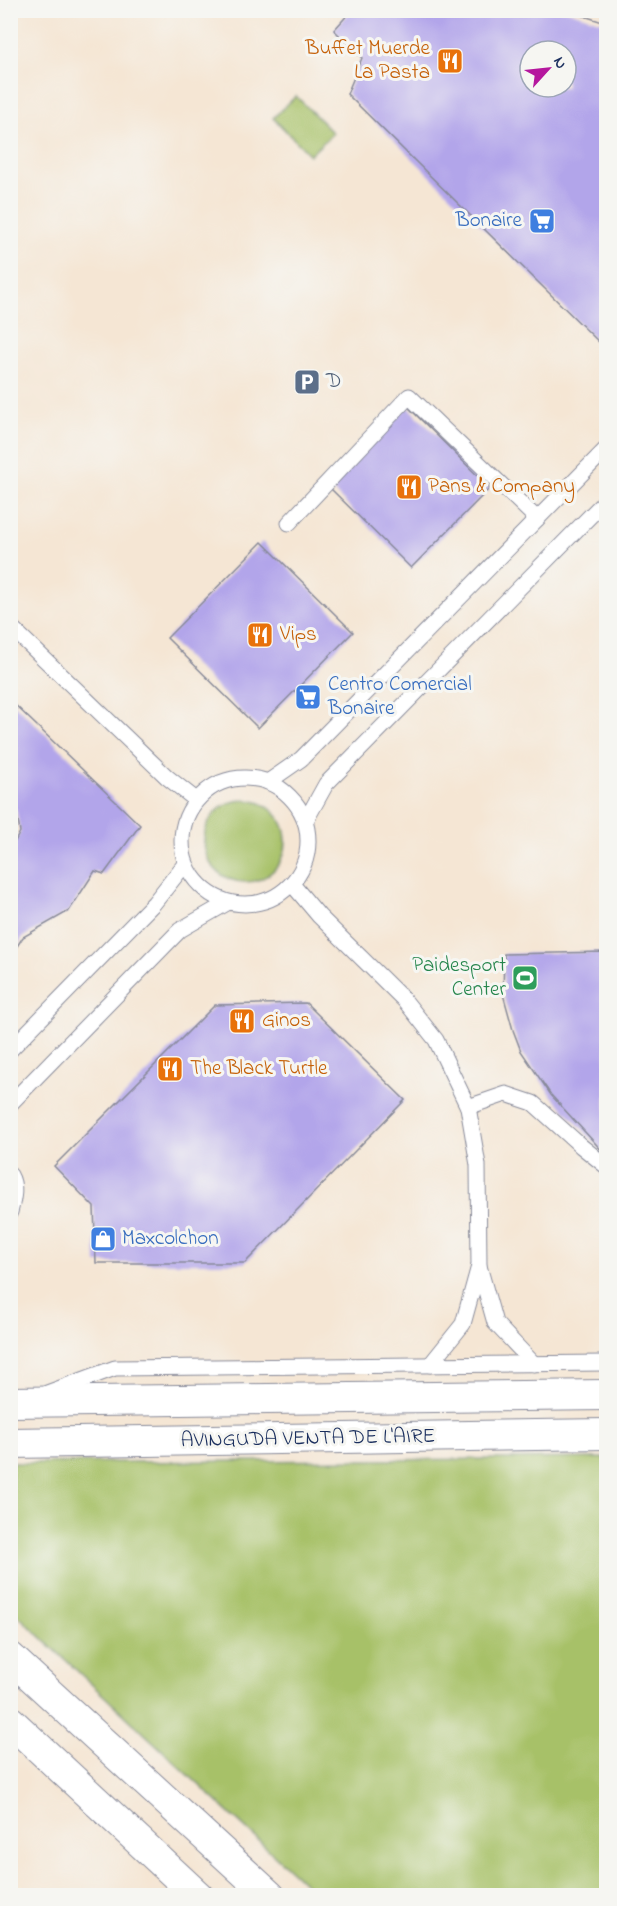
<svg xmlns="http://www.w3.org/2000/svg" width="617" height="1906" font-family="'Indie Flower',sans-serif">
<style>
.green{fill:#a7c167;stroke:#617862;stroke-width:1.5}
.building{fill:#b2a5ea;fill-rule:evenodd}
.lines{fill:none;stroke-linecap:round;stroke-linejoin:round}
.lane-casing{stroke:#888a99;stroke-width:17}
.street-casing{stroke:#888a99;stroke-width:32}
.lane{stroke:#fff;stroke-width:15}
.street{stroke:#fff;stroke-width:30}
.labels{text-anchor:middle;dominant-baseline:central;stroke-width:6;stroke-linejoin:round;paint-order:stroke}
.food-label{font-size:21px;fill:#c56008;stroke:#f6f6f2;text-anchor:start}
.shop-label{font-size:21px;fill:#366cbe;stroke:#f6f6f2;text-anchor:start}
.service-label{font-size:21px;fill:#4e5e75;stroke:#f6f6f2;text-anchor:start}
.leisure-label{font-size:21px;fill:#27864d;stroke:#f6f6f2;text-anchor:end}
.street-label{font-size:21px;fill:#1b2f5e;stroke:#f6f6f2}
</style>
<rect width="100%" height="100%" fill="#f6f6f2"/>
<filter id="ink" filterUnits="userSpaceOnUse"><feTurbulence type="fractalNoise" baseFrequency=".0167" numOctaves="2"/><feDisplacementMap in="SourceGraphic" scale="12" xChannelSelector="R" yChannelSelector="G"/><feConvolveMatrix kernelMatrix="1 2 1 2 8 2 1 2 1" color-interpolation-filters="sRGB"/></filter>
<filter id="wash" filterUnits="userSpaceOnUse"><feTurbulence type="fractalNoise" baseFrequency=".008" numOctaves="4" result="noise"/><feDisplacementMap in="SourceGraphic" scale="24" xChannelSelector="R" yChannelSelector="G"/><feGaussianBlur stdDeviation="1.35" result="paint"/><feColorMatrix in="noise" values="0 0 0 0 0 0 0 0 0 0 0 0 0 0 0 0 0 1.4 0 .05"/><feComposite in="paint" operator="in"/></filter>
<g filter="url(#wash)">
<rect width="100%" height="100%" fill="#f5e6d4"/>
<g class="green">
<path d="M296,96L333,133L310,155L273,118Z"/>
<circle cx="245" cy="841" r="41"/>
<path d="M606,1458V1895H317L11,1609V1463Z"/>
</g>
<g id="blocks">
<g class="building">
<path d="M352,10H565L606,23V349L347,94L362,58L334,30ZM530,51H566V87H530Z"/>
<path d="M407,406L490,488L411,568L328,486Z"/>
<path d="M262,542L353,632L258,728L167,638Z"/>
<path d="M10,700L140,825L104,874L95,871L69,911L23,937L10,957V851L20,832L16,809L10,803Z"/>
<path d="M606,952V1155L551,1095L521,1051L513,1030L503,994L504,954Z"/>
<path d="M306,1003L405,1100L245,1263H96L94,1207L54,1166L215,1005Z"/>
</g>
</g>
</g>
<g filter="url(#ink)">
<use href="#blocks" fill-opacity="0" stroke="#888a99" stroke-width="1.5"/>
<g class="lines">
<defs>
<g id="lane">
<path d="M289,523L409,396L537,519"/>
<path d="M10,626L167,777L196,800"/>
<circle cx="245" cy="841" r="63"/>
<path d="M268,782L301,759L606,449"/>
<path d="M305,822L326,784L606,500"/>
<path d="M292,884L319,916L405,1001L436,1040L468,1107L478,1165L479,1266L495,1323L534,1364"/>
<path d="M10,1050L154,903L185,864"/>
<path d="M10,1104L180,930L227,903"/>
<path d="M468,1107L506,1094L533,1103L581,1146L606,1166"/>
<path d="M10,1175C17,1187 13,1200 10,1212"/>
<path d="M430,1365L463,1324L479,1266"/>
<path d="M47,1393L115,1368L606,1363"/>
</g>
<g id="street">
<path d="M10,1402L606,1395"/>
<path d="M10,1443L606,1434"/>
<path d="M10,1657L270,1896"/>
<path d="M10,1721L198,1896"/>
</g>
</defs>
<use href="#lane" class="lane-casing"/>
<use href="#street" class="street-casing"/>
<use href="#lane" class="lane"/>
<use href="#street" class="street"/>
</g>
</g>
<defs>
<symbol id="restaurant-square" viewBox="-11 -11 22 22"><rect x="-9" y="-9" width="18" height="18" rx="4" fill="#e8710a" stroke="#f6f6f2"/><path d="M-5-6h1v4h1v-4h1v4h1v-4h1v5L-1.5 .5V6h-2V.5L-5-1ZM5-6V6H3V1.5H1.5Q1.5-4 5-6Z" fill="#fff"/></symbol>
<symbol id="supermarket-square" viewBox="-11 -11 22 22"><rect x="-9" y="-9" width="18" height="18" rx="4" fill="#3f7fe0" stroke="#f6f6f2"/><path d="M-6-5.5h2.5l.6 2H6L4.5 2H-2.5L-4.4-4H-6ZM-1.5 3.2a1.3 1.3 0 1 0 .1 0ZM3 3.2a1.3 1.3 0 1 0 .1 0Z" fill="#fff"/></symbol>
<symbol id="parking-square" viewBox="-11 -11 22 22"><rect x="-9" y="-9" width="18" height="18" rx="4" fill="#5c6f8a" stroke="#f6f6f2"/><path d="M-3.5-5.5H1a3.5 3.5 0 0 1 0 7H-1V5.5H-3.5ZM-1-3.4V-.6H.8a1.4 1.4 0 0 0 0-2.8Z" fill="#fff"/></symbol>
<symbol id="stadium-square" viewBox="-11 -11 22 22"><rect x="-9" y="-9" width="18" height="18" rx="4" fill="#2e9e5b" stroke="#f6f6f2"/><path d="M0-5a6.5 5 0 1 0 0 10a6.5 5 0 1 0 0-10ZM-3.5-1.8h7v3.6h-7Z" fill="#fff"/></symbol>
<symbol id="shop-square" viewBox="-11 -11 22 22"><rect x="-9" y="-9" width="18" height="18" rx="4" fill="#3f7fe0" stroke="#f6f6f2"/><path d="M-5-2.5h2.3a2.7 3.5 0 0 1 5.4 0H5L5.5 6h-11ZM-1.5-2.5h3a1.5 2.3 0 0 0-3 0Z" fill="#fff"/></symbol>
</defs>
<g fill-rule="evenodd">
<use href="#restaurant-square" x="435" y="46" width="30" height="30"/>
<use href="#supermarket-square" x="527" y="206" width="30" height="30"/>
<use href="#parking-square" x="292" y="367" width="30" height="30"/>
<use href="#restaurant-square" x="394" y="472" width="30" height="30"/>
<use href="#restaurant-square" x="245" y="620" width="30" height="30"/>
<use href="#supermarket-square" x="293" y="682" width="30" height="30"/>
<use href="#stadium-square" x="510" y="963" width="30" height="30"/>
<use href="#restaurant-square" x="227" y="1006" width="30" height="30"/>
<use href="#restaurant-square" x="155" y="1054" width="30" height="30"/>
<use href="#shop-square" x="88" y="1224" width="30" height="30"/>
</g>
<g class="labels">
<g class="food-label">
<text x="430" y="49" text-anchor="end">Buffet Muerde<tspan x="430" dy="24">La Pasta</tspan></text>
<text x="428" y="487">Pans &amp; Company</text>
<text x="280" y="635">Vips</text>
<text x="262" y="1021">Ginos</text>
<text x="190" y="1069">The Black Turtle</text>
</g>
<g class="shop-label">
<text x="522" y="221" text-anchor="end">Bonaire</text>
<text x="328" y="685">Centro Comercial<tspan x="328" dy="24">Bonaire</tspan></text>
<text x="122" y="1239">Maxcolchon</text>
</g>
<g class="service-label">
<text x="326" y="382">D</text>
</g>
<g class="leisure-label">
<text x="506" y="966">Paidesport<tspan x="506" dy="24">Center</tspan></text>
</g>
<g class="street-label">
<text transform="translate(308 1439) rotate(-1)">AVINGUDA VENTA DE L'AIRE</text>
</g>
</g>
<rect width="617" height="1906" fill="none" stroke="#f6f6f2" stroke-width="36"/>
<g transform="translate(548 69) rotate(63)"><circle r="28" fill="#f6f6f2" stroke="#9ea6b7" stroke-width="1.5"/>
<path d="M0-4.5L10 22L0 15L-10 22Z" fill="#b5179e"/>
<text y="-9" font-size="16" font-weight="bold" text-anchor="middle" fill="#1b2f5e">N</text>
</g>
</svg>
